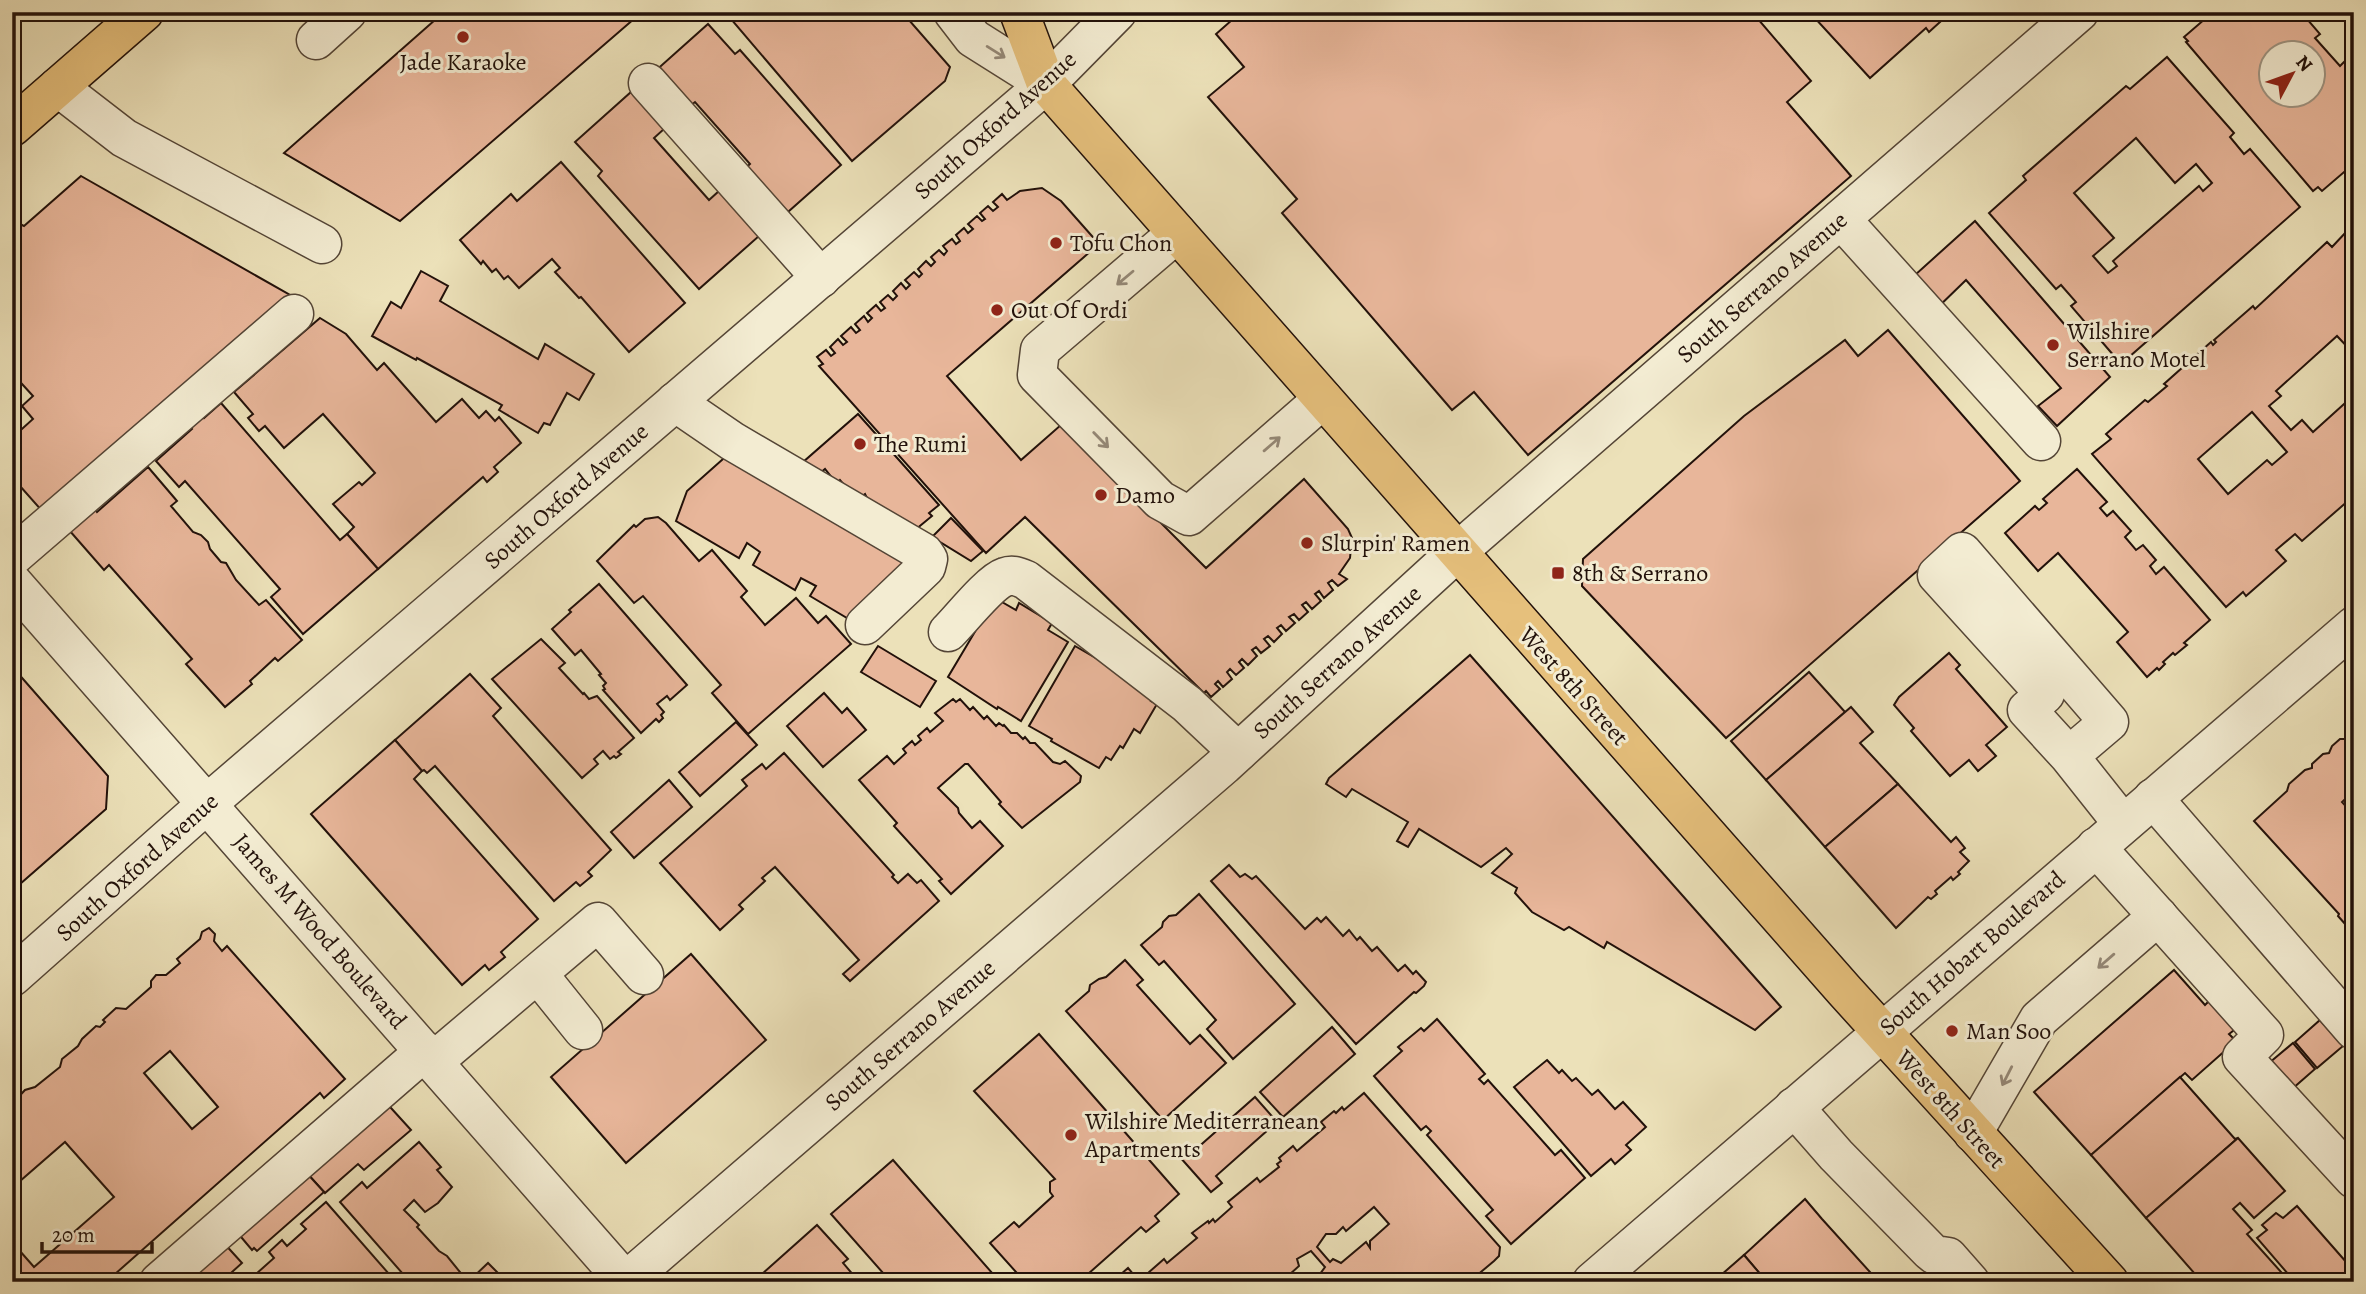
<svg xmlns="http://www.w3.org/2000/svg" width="2366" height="1294" font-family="Alegreya,serif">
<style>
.building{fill:#e8b69a;stroke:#22110a;stroke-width:2;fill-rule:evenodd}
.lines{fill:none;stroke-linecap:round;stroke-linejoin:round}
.minor-casing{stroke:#544536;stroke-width:41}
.major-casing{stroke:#22110a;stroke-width:41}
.minor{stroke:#f3ecd2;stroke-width:38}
.major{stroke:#e6c07c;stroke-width:38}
.oneway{stroke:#958978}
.poi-dot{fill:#8f2418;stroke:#f3ecd2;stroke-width:2.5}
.labels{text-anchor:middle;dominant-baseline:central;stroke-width:6;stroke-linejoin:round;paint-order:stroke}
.poi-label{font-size:24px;fill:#22110a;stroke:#f3ecd2;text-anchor:start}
.street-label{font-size:24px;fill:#22110a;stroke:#f3ecd2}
</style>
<rect width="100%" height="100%" fill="#ece1b9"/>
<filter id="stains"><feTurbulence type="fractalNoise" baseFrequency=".00286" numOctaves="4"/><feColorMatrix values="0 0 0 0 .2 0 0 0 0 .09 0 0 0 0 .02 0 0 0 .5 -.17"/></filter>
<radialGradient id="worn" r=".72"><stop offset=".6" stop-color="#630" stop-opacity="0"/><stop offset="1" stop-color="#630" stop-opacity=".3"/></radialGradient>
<g class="building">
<path d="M444,12H642L400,221L284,153Z"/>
<path d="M725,12H902L950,67L945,81L852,161Z"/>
<path d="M1241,12H1752L1811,81L1787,102L1851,176L1528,455L1474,392L1452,410L1282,213L1297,199L1208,97L1244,67L1216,34Z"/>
<path d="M1817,12H1951L1929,32L1926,28L1870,78L1813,16Z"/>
<path d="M2213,12H2301L2320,34L2315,38L2340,66L2345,61L2354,72V160L2348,165L2350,167L2322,191L2318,187L2313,191L2186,42L2188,41L2184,37ZM2272,52H2314V94H2272Z"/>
<path d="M708,24L735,54L740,50L841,165L780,219L740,173L750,164L695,102L685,110L653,73Z"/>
<path d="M2167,57L2234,133L2230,137L2244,154L2250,149L2300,207L2121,364L2071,306L2076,302L2061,285L2056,289L1989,213L2026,180L2023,176L2126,86L2130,89ZM2136,138L2175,183L2196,164L2212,183L2203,191L2199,186L2113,261L2117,266L2108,273L2093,256L2114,238L2074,193Z"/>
<path d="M631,92L664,129L654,138L709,200L719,191L759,236L699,289L598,176L602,171L575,142Z"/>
<path d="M561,162L685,303L629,352L581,297L579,298L555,272L560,268L552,259L519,288L508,276L504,279L496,269L492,272L483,261L481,264L460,240L511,194L517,201Z"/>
<path d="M81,176L290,295L43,512L12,477V438L33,419L22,406L33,396L12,373V235L17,232L15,226L18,223L24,226Z"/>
<path d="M1042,188L1061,201L1099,244L947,376L1021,460L1062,424L1206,568L1304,479L1348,529L1352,538L1350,558L1339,574L1347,579L1338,586L1332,580L1328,583L1333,590L1324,598L1319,591L1315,594L1321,601L1312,609L1306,602L1302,605L1308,612L1299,620L1294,614L1289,617L1295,623L1286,631L1281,625L1277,628L1282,634L1274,642L1268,636L1264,639L1270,646L1261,653L1256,647L1252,650L1257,656L1248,665L1242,659L1239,662L1244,668L1236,675L1230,669L1227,672L1232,679L1223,687L1218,681L1215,684L1220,689L1211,697L1206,691L1204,693L1025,517L986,553L819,366L823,364L817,357L826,350L831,356L835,353L830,347L838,339L843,345L847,342L841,336L851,327L856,333L860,330L855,324L864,316L868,322L872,318L867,313L876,305L881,311L885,308L880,302L888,295L893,300L897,296L893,291L901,283L906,289L910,285L905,280L914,272L919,277L922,274L918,269L926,261L931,266L935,262L931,257L939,250L944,255L947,251L943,246L952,239L956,244L960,241L956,235L964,228L968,233L973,229L968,224L977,216L982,221L985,219L980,213L988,206L993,211L998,207L993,202L1002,194L1007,200L1020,191Z"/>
<path d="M1975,221L2110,377L2057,426L2038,406L2061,388L1966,280L1931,314L1905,284Z"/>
<path d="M2347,231L2354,238V354L2337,336L2276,391L2281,396L2269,406L2291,430L2302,420L2313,432L2354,395V501L2351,503L2349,500L2302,541L2295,534L2276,550L2286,561L2246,596L2243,592L2226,607L2092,454L2111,439L2106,434L2145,400L2148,402L2167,386L2164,384L2211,342L2213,345L2216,342L2214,340L2253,306L2255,309L2327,242L2332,247ZM2252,412L2287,452L2272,465L2267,460L2228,494L2198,459Z"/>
<path d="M421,271L448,286L440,301L538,359L545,344L594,374L579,400L567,393L550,425L544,423L538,433L499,410L502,405L417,358L416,360L372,336L391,302L401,308Z"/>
<path d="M320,318L346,334L377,370L384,363L436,422L462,399L479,418L486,411L495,421L499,417L521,443L494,467L498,472L487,482L483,477L378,569L347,534L354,527L333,504L359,482L362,485L375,473L323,414L284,448L265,426L259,431L248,418L253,414L234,392Z"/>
<path d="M1888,330L2020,481L1726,738L1582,586L1583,559L1744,416L1845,340L1858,356Z"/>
<path d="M221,403L340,540L347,534L378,569L303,634L271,597L280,589L185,481L179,487L156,461L192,429L187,423L199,412L204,418Z"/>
<path d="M858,414L939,505L929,513L932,516L915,530L867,498L865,494L860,498L851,493L840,480L837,484L825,469L819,474L802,463Z"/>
<path d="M732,451L912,557L852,621L810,596L816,586L801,578L795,590L753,565L760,552L747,543L739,558L676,521L687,491Z"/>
<path d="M148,467L177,501L171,506L193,532L201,535L208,542L210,549L221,562L226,563L236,580L259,605L266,600L302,640L278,661L275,658L250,681L252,684L225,707L186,664L192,659L109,565L104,570L69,530L94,508L97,512Z"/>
<path d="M2077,469L2107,502L2100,508L2107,516L2113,511L2131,531L2125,537L2136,550L2143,545L2156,560L2150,566L2156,574L2164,567L2210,620L2184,643L2187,645L2175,655L2173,653L2163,662L2165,664L2159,670L2157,668L2147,677L2117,642L2128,632L2058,553L2038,571L2005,533L2035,506L2039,510L2047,503L2043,499Z"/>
<path d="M658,517L666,523L699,561L712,550L747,591L741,597L765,625L796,598L818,623L826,616L851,644L748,734L712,693L721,685L643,596L634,603L597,561L634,525L636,527L645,519Z"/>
<path d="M951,518L983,551L971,561L932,537Z"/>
<path d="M599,584L687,685L670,700L667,696L657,704L664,712L661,715L663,718L659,722L656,719L641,733L603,690L605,689L603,686L606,683L599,675L601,674L581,650L575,655L552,629L571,612L569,610Z"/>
<path d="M995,598L1016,610L1019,603L1052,623L1048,630L1068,642L1021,721L998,707L997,709L948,677Z"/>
<path d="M541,639L565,663L559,668L583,694L584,693L589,699L597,696L634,738L618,752L621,754L616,758L614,756L610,759L603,751L594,759L598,764L582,778L492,679Z"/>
<path d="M878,646L936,681L920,707L861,672Z"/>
<path d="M1075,646L1156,693L1151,701L1157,704L1140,733L1134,729L1123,748L1120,746L1111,760L1106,757L1099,768L1051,741L1052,739L1029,726Z"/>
<path d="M1949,653L1960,665L1956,669L2007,727L1986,745L1996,756L1978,771L1969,760L1950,776L1911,731L1914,728L1894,705L1899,697Z"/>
<path d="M1470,655L1781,1007L1755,1030L1607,942L1604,948L1569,927L1564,930L1532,912L1515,893L1517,888L1492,873L1512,854L1506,848L1481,867L1419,829L1408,847L1397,841L1408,822L1352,789L1346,797L1326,784L1329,778Z"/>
<path d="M16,671L108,776L106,809L12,891V675Z"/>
<path d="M1809,672L1845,712L1766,780L1731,741Z"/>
<path d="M470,674L501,708L493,716L611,850L588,872L592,876L580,886L576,882L554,901L435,766L427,773L424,770L422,771L395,740Z"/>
<path d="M824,693L842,713L847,708L866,730L823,767L787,726Z"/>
<path d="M953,699L956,702L960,699L970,710L973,707L984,719L987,716L996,726L999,723L1003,726L1004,725L1011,733H1017L1023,739L1025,737L1030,743H1035L1053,762L1060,764L1065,761L1081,776L1080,782L1022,828L999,804L1001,802L968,764H965L938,788L958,808L959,813L972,828L980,821L1003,846L951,894L939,881L942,879L894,826L897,823L859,780L887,756L894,764L906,753L903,749L912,741L915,745L921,740L918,736L927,728L930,732L943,721L935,713Z"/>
<path d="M1851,707L1873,732L1860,743L1898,784L1825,847L1766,780Z"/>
<path d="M736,722L757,745L700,796L679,772Z"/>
<path d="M2354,727V791L2342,802L2351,812L2354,810V934L2338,916L2339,914L2254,821L2287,791L2289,784L2305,770L2312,768V764L2323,754L2329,753L2332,746L2340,739H2345Z"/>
<path d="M395,740L422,771L414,779L538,919L501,952L505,957L489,970L485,965L462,985L311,814Z"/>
<path d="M784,753L894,875L892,877L898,883L908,874L917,883L921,880L939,901L850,981L843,974L859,960L775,867L762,878L765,881L739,905L743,909L720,930L660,863L747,786L742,780L762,764L766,769Z"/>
<path d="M669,780L692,807L634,858L611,832Z"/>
<path d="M1898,784L1951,842L1956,837L1965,848L1960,852L1969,861L1958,872L1960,874L1953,880L1951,877L1935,891L1937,894L1931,899L1928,897L1896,928L1825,847Z"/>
<path d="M1229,865L1240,877L1245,874L1252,879L1256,876L1305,929L1317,918L1321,922L1326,917L1343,936L1349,930L1357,940L1360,937L1372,951L1377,947L1398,971L1405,965L1413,974L1416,971L1426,982L1424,986L1416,993L1414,992L1356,1044L1211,881Z"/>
<path d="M1199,894L1295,1004L1233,1059L1207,1029L1216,1020L1164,961L1159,965L1141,945L1162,927L1163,922L1169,916L1176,915Z"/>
<path d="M209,928L215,934L214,941L222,951L227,946L345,1079L324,1098L320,1093L106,1282H12V1242L34,1267L114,1197L65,1142L12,1188V1104L25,1090L35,1087L60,1067L62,1059L78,1046L82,1039L96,1026L100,1027L105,1022L103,1020L116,1008L126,1009L151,987V981L156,975H166L180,963L177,959L200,939L202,932ZM170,1051L218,1107L192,1129L144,1073Z"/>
<path d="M691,954L766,1040L626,1163L551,1077Z"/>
<path d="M1125,960L1143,980L1137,985L1190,1044L1200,1035L1226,1063L1163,1120L1066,1011L1089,991L1090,985L1099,979L1106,977Z"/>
<path d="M2174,970L2205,1005L2212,998L2238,1027L2229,1034L2236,1041L2192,1080L2185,1073L2091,1155L2034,1092Z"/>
<path d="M1437,1019L1485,1074L1479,1079L1484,1084L1488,1080L1555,1155L1561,1150L1585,1178L1511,1244L1486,1216L1493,1210L1427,1135L1431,1131L1426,1126L1421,1130L1374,1076L1402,1051L1398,1047L1421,1028L1424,1031Z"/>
<path d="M2320,1020L2343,1046L2317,1068L2295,1042Z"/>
<path d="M1332,1027L1355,1054L1283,1117L1260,1092Z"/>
<path d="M1039,1034L1179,1194L1155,1216L1159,1221L1146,1232L1141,1227L1079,1282H1015L1010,1277L1016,1272L990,1243L1014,1222L1019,1227L1053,1196L1050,1192V1182L1055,1179L974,1091Z"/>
<path d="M2293,1043L2315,1069L2292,1089L2269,1063Z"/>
<path d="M1547,1060L1559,1073L1562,1070L1572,1081L1576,1078L1592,1095L1598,1090L1615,1109L1623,1102L1646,1127L1626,1145L1631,1150L1615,1164L1611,1159L1591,1176L1514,1087Z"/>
<path d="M2180,1077L2235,1139L2238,1138L2146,1218L2091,1155Z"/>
<path d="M1364,1093L1500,1247L1499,1256L1494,1261L1469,1282H1320L1324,1278L1320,1274L1325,1267L1311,1251L1297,1259L1299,1266L1289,1275L1292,1279L1289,1282H1156L1148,1273L1164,1259L1167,1263L1197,1238L1192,1233L1208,1221L1209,1223L1213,1219L1215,1222L1232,1207L1228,1202L1257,1178L1260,1182L1279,1167L1277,1164L1281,1161L1279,1158L1293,1146L1297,1151L1325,1127L1321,1122L1334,1111L1336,1113L1342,1107L1344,1110ZM1374,1207L1389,1224L1370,1241V1248L1366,1242L1341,1263L1333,1259L1330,1262L1317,1247L1326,1234H1336L1343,1227L1346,1231Z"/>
<path d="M381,1097L411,1130L364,1170L358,1164L325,1193L304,1170Z"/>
<path d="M1255,1097L1277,1122L1216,1176L1222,1183L1211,1192L1179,1156L1191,1145L1195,1150Z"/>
<path d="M2238,1138L2285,1191L2254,1218L2240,1203L2233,1209L2252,1230L2247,1234L2290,1282H2202L2146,1218Z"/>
<path d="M419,1142L441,1167L437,1170L452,1187L438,1203L425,1212L414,1200L404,1210L419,1225L417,1227L439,1251L447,1256L468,1282L488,1263L501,1276L504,1282H410L340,1202L362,1182L367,1188Z"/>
<path d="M893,1160L1000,1282H891L831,1214Z"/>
<path d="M304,1170L324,1192L257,1251L254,1248L252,1250L236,1231Z"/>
<path d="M1805,1199L1822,1219L1879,1282H1767L1744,1255Z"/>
<path d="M326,1202L396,1282H247L274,1258L269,1252L282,1240L287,1246L306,1229L301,1224Z"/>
<path d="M2297,1206L2354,1271V1282H2295L2257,1238L2267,1230L2262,1225L2276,1213L2283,1218Z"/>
<path d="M817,1225L848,1259L843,1263L855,1277L863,1282H753Z"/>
<path d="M222,1241L242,1263L221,1282H175Z"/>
<path d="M1744,1255L1767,1282H1713Z"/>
<path d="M1128,1268L1140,1282H1112Z"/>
<path d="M1921,1275L1927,1282H1913Z"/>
</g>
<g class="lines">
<defs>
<g id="minor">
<path d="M953,12L973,38L1046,84"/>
<path d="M316,40L347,12"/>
<path d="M648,83L821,278"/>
<path d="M58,87L124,138L322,244"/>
<path d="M1841,219L2041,441"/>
<path d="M1177,233L1040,350L1037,375L1160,500L1189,516L1323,399"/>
<path d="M675,402L732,441L924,553L928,559L926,567L865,625"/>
<path d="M12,557L294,314"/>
<path d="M12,582L626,1282"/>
<path d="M948,632C961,619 990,582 1005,577C1013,574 1019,577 1026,580L1187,704L1238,752"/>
<path d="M2069,756L2027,710L2045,694L1937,575L1962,552L2109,722L2069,756L2123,824"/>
<path d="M2153,798L2354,1030"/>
<path d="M2096,847L2264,1035L2242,1057L2354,1179"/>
<path d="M538,974L583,1030"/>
<path d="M12,977L208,803L1046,84L1117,12"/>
<path d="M434,1061L598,922L644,975"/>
<path d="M1794,1107L1836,1155L1930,1251L1935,1255L1948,1257L1970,1282"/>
<path d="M1973,1133L2039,1019L2158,916"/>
<path d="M159,1282L425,1051"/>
<path d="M625,1282L1224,765L1457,552L2079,12"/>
<path d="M1592,1282L2354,626"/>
</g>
<g id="major">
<path d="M1019,12L1046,84L1844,990L2109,1282"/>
<path d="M12,127L144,12"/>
</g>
</defs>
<use href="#minor" class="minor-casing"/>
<use href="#major" class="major-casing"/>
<use href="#minor" class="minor"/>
<use href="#major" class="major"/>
</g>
<defs><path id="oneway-shaft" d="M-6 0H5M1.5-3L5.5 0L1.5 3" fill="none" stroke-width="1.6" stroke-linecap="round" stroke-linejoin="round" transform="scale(1.75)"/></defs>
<g class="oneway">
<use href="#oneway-shaft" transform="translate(996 52) rotate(32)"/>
<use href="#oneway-shaft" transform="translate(1125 278) rotate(140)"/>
<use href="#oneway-shaft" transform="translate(1101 440) rotate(46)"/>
<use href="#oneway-shaft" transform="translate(1272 444) rotate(-41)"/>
<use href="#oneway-shaft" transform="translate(2106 961) rotate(139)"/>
<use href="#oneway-shaft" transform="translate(2007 1076) rotate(117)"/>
</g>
<g class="poi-dot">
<circle cx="463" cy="37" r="7"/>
<circle cx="1056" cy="243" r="7"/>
<circle cx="997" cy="310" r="7"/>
<circle cx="2053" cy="345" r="7"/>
<circle cx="860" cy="444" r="7"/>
<circle cx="1101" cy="495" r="7"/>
<circle cx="1307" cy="543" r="7"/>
<rect x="1551" y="566" width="14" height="14" rx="3.5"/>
<circle cx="1952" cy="1031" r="7"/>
<circle cx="1071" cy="1135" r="7"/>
</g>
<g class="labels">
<g class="poi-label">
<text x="463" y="62" text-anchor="middle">Jade Karaoke</text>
<text x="1070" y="243">Tofu Chon</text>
<text x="1011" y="310">Out Of Ordi</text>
<text x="2067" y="331">Wilshire<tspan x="2067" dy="28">Serrano Motel</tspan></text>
<text x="874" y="444">The Rumi</text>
<text x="1115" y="495">Damo</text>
<text x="1321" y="543">Slurpin' Ramen</text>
<text x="1572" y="573">8th &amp; Serrano</text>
<text x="1966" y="1031">Man Soo</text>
<text x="1085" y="1121">Wilshire Mediterranean<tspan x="1085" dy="28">Apartments</tspan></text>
</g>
<g class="street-label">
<text transform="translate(995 125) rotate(-42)">South Oxford Avenue</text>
<text transform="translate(1762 287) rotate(-41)">South Serrano Avenue</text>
<text transform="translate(566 496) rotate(-41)">South Oxford Avenue</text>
<text transform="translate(1337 662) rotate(-42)">South Serrano Avenue</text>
<text transform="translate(1574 686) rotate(48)">West 8th Street</text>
<text transform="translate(137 867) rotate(-42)">South Oxford Avenue</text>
<text transform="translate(320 931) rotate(49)">James M Wood Boulevard</text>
<text transform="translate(1972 953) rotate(-41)">South Hobart Boulevard</text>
<text transform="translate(910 1035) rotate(-41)">South Serrano Avenue</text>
<text transform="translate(1951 1109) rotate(48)">West 8th Street</text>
</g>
</g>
<rect width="2366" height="1294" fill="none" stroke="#ece1b9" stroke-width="42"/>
<rect x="14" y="14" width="2338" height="1266" fill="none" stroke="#22110a" stroke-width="3.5"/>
<rect x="21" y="21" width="2324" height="1252" fill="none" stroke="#22110a" stroke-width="2"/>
<g transform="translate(2292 74) rotate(49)"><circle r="33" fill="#f3ecd2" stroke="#9f9482" stroke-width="2"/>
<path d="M0-5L12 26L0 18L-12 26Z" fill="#8f2418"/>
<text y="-10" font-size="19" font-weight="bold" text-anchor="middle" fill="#22110a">N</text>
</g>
<path d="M42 1242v10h110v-10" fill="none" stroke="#22110a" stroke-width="3.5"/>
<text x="52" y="1242" font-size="21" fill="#22110a" stroke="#f3ecd2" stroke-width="5" paint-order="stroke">20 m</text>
<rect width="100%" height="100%" filter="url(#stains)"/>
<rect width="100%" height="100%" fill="url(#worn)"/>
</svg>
